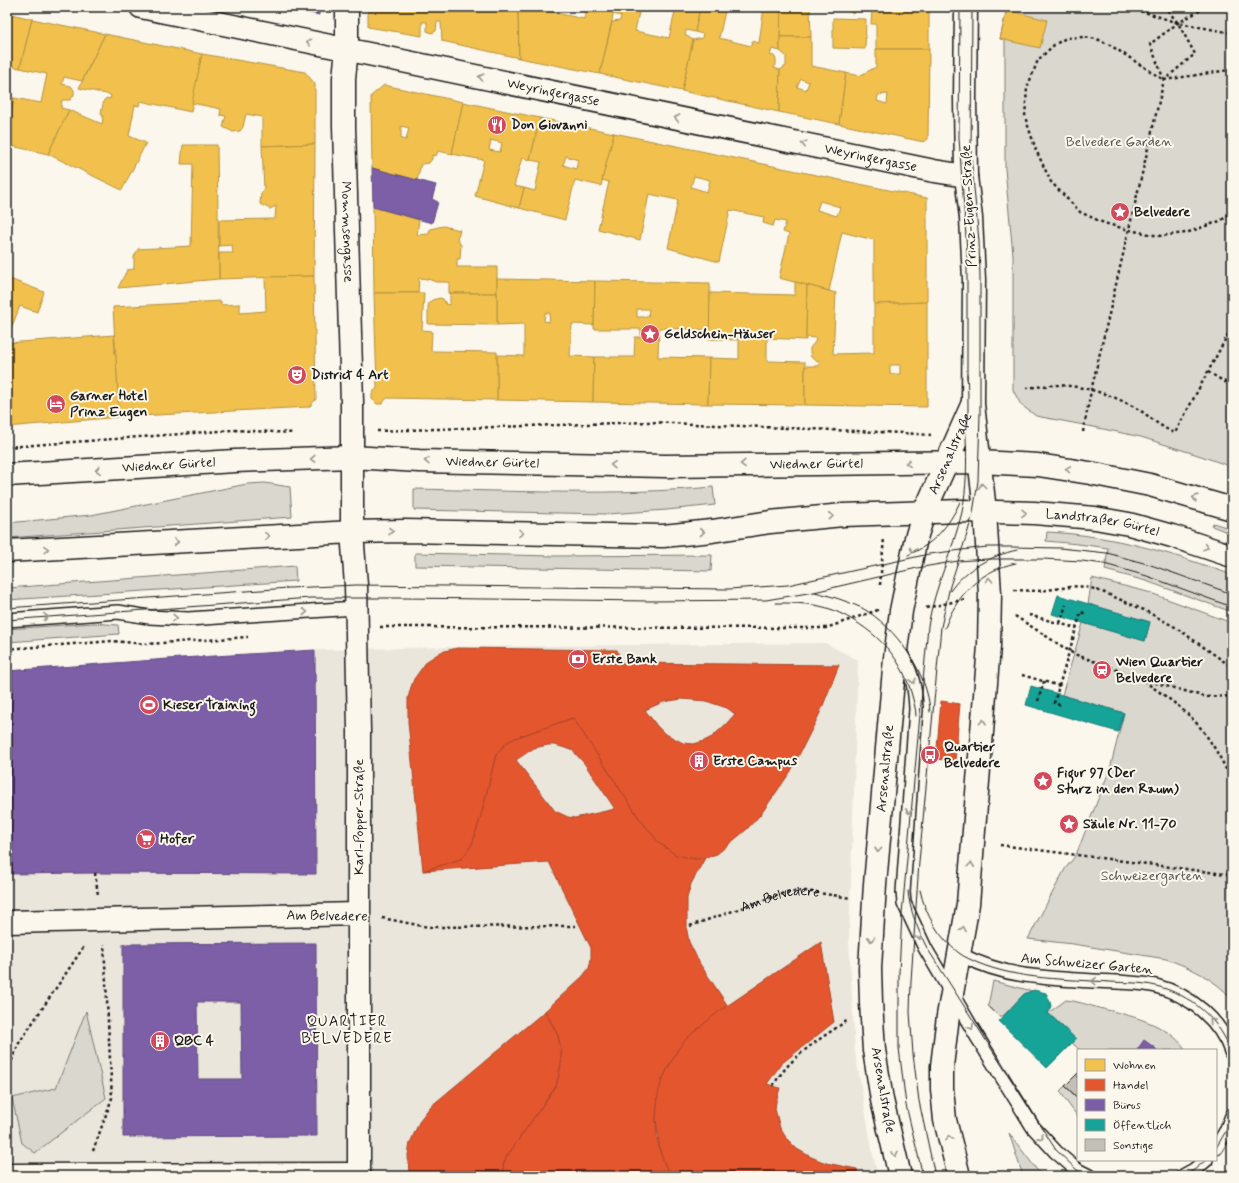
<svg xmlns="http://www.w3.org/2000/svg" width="1239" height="1183" font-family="Mynerve,sans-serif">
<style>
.built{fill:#eae6dc}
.green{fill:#dad7ce;stroke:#7b7a75}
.homes{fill:#f2c14e;stroke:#b2903f;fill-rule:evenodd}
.shops{fill:#e4572e;stroke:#a84529;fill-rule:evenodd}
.offices{fill:#7b5ea7;stroke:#5e4a7d;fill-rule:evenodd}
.public{fill:#17a398;stroke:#187a73}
.building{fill:#c3c0b8;stroke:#1c1c1c}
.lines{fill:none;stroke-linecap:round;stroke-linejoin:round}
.lane-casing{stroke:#1c1c1c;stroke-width:16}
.street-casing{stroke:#1c1c1c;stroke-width:25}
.secondary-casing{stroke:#1c1c1c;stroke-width:25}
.primary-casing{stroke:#1c1c1c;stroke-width:25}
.path{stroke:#1c1c1c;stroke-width:2.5;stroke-dasharray:3 3;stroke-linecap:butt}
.lane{stroke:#fbf7ec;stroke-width:13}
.street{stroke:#fbf7ec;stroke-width:22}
.secondary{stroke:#fbf7ec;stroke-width:22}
.primary{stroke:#fbf7ec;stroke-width:22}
.tram{stroke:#1c1c1c;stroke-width:1}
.oneway{stroke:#97948e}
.labels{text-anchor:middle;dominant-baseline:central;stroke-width:4;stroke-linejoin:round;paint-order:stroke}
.street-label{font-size:14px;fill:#1c1c1c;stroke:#fbf7ec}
.poi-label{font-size:14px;font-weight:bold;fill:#1c1c1c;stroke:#fbf7ec;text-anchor:start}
.park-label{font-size:14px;fill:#555451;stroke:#fbf7ec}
.neighbourhood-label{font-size:15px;letter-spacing:1px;fill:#1c1c1c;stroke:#fbf7ec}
</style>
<rect width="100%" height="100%" fill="#fbf7ec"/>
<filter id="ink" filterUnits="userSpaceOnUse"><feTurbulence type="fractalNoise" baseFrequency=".025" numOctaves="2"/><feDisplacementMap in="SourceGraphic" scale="8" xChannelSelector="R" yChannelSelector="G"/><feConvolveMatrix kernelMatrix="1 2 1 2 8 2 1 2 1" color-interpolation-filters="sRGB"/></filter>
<g filter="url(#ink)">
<path class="built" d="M825,643L858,660L849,940L855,1052L873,1155L878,1176H7V671L181,658L315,650L451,647Z"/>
<g class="green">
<path d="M1007,7H1232V467L1201,456L1141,437L1084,425L1036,416L1021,405L1013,390V255L1005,169V40L1000,39Z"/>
<path d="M265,483L290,487L292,517L7,538V523L91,515L111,511L247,484Z"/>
<path d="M713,487L715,505L667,510L607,514L414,510V489C514,491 614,496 713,487Z"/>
<path d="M1213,523L1232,529V534L1212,526Z"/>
<path d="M1047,532C1112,535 1172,553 1232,575V612L1146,581L1105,570L1108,548L1078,544L1046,541Z"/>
<path d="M415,553L554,556L712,555L711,571L415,566Z"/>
<path d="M295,566L296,581L7,600V588Z"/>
<path d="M1092,578L1148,592L1232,623V999C1215,979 1190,967 1166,959L1073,944L1028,939L1065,869L1076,855L1110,769L1124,713L1062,695L1083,623L1145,641L1150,622L1088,604Z"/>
<path d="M94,623L118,625L119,634L7,642V629Z"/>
<path d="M993,981L1032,991L1024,994L1003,1016H998L988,1006Z"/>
<path d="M1066,1000C1077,1001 1088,1005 1099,1008C1128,1015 1168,1023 1186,1050H1157L1144,1041L1137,1050H1080L1072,1043L1075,1039L1048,1013Z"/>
<path d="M86,1011L106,1098L35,1153L22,1143L12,1098L56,1088Z"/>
<path d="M1065,1086L1076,1097L1078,1096V1117L1069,1105L1060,1091Z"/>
<path d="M1009,1133L1037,1170L1043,1176H1023Z"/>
</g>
<g class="homes">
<path d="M368,7H506L518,10L519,58L442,41L441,22H437L436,31L432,33L427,31V22H422V36L368,27Z"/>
<path d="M518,7H543V10L584,19L586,7H615L600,74L519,58Z"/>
<path d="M615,7H640L635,31L669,38L676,7H700L695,32L686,30L685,35L693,40L682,91L600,74L612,22L620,21L621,16L613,14Z"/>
<path d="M700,7H726L719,38L751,46L752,41L759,43L764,7H781L780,51L772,49L770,55L774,56L776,59V65L774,68L780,70L779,112L682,91L693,40L702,38L703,34L695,32Z"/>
<path d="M781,7H810L811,37H780Z"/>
<path d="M848,7H929V49H876V24H871L872,10H856L853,14L846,9Z"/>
<path d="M1007,10L1047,20L1040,48L1000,39Z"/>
<path d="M7,13L32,19L20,68L7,66Z"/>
<path d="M833,18L866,19L865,49L833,48Z"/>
<path d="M32,19L105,34L82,81L64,77L62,84L71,86L74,90V95L70,100H62L61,108L69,110L48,154L7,145V134L14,98L41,103L47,74L20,68Z"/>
<path d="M105,34L202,54L191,112L140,101L139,106L135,105L129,136L146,143L122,190L48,154L69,110L102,124L103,117L101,113L104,100L107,98L110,99L111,95L79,88Z"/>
<path d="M780,37H811V66L846,73L839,124L779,112L780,70L786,66V56L780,51ZM801,79L809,82L806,90L797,87Z"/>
<path d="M876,49H929L928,139L924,142L839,124L846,73L859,76L876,67ZM888,94L887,104L877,101L878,95Z"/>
<path d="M202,54L305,72L315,84V144L262,146V117L246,114L243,127L240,131L233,132L223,127L226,116L220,115L221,109L192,103Z"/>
<path d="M384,85L463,102L452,154L438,151L436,156L432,155V159L429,163L421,164L417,180L372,168L371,96ZM401,126L409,128L406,140L401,139Z"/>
<path d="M7,97L14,98L7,134Z"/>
<path d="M463,102L540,118L530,160L522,158L514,186L524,188L519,208L475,196L484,160L452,154ZM491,140L502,143L500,152L489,150Z"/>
<path d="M540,118L614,133L601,186L575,180L565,220L519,208L524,188L535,191L541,162L530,160ZM566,156L578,160L576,169L563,165Z"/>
<path d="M614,133L927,198V302L874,304V240L842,232L829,291L779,278L789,234L783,232L786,222L775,220L773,226L763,223L764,217L730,210L719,262L668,248L678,200L649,194L640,240L598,229L609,182L602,180ZM694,176L710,180L707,192L691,187ZM820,201L840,207L837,216L817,210Z"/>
<path d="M315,144L314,276L219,279V253H233L232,245L219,246V220L275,219L276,206L270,209L260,204L261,193L264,190L262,146Z"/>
<path d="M183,145H217L219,279L118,288L127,270L134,269V257L138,249L191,246L193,164H181Z"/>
<path d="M373,207L419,220L417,235L429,234L430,229L443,226L460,230L457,239L461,245L460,259H457V267H497V293H449V282H436L428,279L419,278L418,293H374Z"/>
<path d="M314,276L316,399L309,407L119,417L113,307L221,301V305L240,304V313L266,311L265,277Z"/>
<path d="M7,278L44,292L37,312L20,306L7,339Z"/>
<path d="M497,279L595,281L594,325L572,324L570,356L594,357L593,402L497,400V355L524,356V324L497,325ZM545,313H550L549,322L544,321Z"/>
<path d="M595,281L710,283V330L659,328L658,357L709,358L708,404L593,402L594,357H634L635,337H641V329H594ZM637,309H649L648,317H637Z"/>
<path d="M795,282L807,285L806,340L767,338V361L805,362V405L708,404L709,358L739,359V340L709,339L710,293L795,295Z"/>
<path d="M807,285L836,293L833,354L874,353V304L927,302V407L805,405V366H819V361L814,360L811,357L810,352V348L815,342L816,338L806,337ZM890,365H900V374H890Z"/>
<path d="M374,293H424L422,330L432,331L431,351L497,352V400L387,398L382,404H377L372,399V393L377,388Z"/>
<path d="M450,293H497V325L428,324V307L429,303L432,300L440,298L443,299L446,304L450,305Z"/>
<path d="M114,335L115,350L114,353L116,356L119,417L7,427V343Z"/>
</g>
<g class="shops">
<path d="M457,648L617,650L622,663L839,665L820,713L791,771L761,814L746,830L717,854L700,859L687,858L676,855L659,843L639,818L573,718L515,738L506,743L496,755L481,816L473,842L467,852L461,859L423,871L408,722V698L411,687L414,679L427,661L441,652ZM682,699L706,701L727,708L735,714L726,724L712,737L704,741L694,744L683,743L664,733L657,726L645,710L663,702Z"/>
<path d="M941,701L960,704L955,761L936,759Z"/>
<path d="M573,718L639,818L659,843L676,855L694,859L705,858L691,884L687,898V931L689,942L700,964L728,1006L697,1030L678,1049L662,1080L657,1105L656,1119L657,1137L660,1151L665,1165L672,1176H503V1165L507,1156L556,1086L559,1074L561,1063V1051L558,1036L545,1011L583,976L589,968L591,959V948L549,862L423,871L461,859L467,852L473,842L481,816L496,755L506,743L515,738ZM548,745H555L572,750L584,763L615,809L575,818L568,817L555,811L516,760L534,748Z"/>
<path d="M821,942L834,1022L781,1064L767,1084L780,1088L776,1102L775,1109L780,1128L787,1139L797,1149L811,1157L826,1163L857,1169L858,1176H672L665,1165L660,1151L656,1119L658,1094L662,1080L678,1049L687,1038L718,1012Z"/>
<path d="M545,1011L558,1036L561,1051V1063L559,1074L556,1086L507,1156L503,1165V1176H409L408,1155L410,1143L420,1120L430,1107Z"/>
</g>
<g class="offices">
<path d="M284,7H319V15Z"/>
<path d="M372,168L436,185L432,199L438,202L432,223L373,207Z"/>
<path d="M315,650L316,874L95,873L7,874V671L181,658Z"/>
<path d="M316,943L317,1136L123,1137V944ZM197,1002H241L242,1079H198Z"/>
<path d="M1144,1040L1155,1048L1157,1050H1137Z"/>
</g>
<g class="public">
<path d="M1058,595L1150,622L1145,641L1052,614Z"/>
<path d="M1031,686L1124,713L1118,732L1026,705Z"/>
<path d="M1034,990L1046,993L1050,1002L1051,1006L1048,1013L1076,1039L1047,1068L999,1021L1024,994Z"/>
</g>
<path class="building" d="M1078,1073V1096L1077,1097L1065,1086Z"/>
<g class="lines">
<defs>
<g id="lane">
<path d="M7,620L118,612L149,617L188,619L356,608"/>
<path d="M897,647C911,670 915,683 916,709L903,892L904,903L925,948L976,1035L1033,1127L1056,1152L1077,1170L1089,1176"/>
<path d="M959,954C985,967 1012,975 1041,977C1066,980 1091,981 1117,982C1130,983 1143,983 1156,986C1190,995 1221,1020 1232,1054"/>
<path d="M1216,1148L1226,1131L1232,1116"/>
<path d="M1183,1176L1194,1170L1206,1160"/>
</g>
<g id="street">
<path id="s2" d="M141,7L934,171L966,176"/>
<path id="s3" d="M347,7V49L344,78V126L352,403V532L356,585L359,731V1176"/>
<path d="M7,922L358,914"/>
<path d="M7,1175L359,1174"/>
</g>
<g id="secondary">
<path id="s4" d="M900,1176L882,1100L874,1050L871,1003L870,968L875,884L895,658L901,611L916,538L924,513L972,405"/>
<path d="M959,1176L945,1120L942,1089V1066L948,1016L968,904L989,646L990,594L985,511L973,404L974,280L971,218L966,176L965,98L966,7"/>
</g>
<g id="primary">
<path id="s5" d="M7,475L235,461L352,457L419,461L665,466L979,462L1038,465L1090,473L1150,485L1232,509"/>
<path id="s6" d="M7,551L352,532L405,531L663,536L712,531L770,522L843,515L962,511L1034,513L1095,518L1129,524L1172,536L1232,556"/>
</g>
</defs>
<use href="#lane" class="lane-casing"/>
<use href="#street" class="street-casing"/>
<use href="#secondary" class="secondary-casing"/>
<use href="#primary" class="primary-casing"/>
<g class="path">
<path d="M1129,7L1178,23L1232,33"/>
<path d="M1232,71L1229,70L1164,80L1110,45L1097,39L1084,37L1066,38L1054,45L1038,60L1027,88L1025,117L1036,150L1051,182L1080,212L1104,223L1129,230L1159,236L1186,233L1220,221L1232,213"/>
<path d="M1164,80L1150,44L1178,23L1206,7"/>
<path d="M1208,372L1232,386"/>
<path d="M1026,388C1035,387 1044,386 1053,385C1081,385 1112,394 1136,408C1150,416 1158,426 1175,433L1232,327"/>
<path d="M377,431L648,422L902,433L931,435"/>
<path d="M1083,432L1091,391L1164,80L1195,54L1178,23L1165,7"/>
<path d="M7,447L233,430L294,433"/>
<path d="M880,585L884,538"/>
<path d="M1014,590L1038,591L1078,586L1091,588L1105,593L1144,610L1175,627L1232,667"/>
<path d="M926,608L966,599"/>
<path d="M1029,615L1076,628"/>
<path d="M1015,616L1074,654L1142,679L1206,697L1232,696"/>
<path d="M1060,623L1066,605"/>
<path d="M380,627L826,628L878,610"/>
<path d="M7,649L113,641L148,644L248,637"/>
<path d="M1022,675L1060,686"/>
<path d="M1144,681C1165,696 1187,710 1203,731C1215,747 1224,764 1232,782"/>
<path d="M1038,701L1044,681"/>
<path d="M1060,705L1054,703L1081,612L1086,614"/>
<path d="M1000,845L1232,875"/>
<path d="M95,873L98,895"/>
<path d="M382,918L428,927L576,926"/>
<path id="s1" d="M690,926L787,892L806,891L851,898"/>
<path d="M7,1072L19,1043L85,945"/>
<path d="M773,1086C790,1056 820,1039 848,1020"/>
<path d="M93,1151L112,1098L104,944"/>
</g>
<use href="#lane" class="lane"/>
<use href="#street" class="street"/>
<use href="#secondary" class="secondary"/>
<use href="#primary" class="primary"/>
<g class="tram">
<path d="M960,7L959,138L967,251V379"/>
<path d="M908,555C933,545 949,526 960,502"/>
<path d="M950,591C966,568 991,556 1017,550"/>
<path d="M815,592C831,596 847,601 862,608C895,626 929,674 930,712"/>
<path d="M776,603C795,603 815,603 833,610C870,626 900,653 911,692C913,700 916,708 916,716"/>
<path d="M7,608L289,588L356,585L729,589L788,585L929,554L987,547H1011L1060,548L1107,553L1151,565L1232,594"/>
<path d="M7,620L311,598H404L650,601L766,600L814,592L917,568L958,561L988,559H1043L1082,561L1104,564L1147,576L1232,607"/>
<path d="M945,628C956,595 981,570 1016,563"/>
<path d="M920,890C925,914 939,938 959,953C964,957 972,960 978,963C1020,980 1066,979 1110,982C1125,983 1141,982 1156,986C1190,994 1221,1020 1232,1054"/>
<path d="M908,891C909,909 919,932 927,948L1056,1150L1077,1170L1089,1176"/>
<path d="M1216,1148L1226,1131L1232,1116"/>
<path d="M923,1176L906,1105L899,1048V972L902,914L928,626C935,585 953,551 962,512C967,487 967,463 966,438C966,430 968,422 968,414C968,401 968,387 967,374"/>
<path d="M935,1176L919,1101L913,1054L910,1012L911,981L919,862L941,627L950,586L968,531L973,513L978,481L980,415V278L979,241L971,156L972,7"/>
<path d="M1183,1176L1194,1170L1206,1160"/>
</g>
</g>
<defs><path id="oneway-chevron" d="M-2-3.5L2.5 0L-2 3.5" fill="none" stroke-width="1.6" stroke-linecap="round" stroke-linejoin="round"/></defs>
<g class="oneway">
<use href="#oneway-chevron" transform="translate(309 42) rotate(-168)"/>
<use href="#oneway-chevron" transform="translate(481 77) rotate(-168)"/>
<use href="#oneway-chevron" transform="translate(677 118) rotate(-168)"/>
<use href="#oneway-chevron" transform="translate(804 144) rotate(-168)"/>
<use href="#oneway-chevron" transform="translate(313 459) rotate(178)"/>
<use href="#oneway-chevron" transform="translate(427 461) rotate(-179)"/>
<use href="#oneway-chevron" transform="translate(908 463) rotate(178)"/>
<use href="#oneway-chevron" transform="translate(743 464) rotate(179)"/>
<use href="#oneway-chevron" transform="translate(613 465) rotate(-179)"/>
<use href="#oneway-chevron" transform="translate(1068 469) rotate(-171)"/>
<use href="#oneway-chevron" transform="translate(98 470) rotate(176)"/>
<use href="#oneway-chevron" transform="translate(982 486) rotate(-97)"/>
<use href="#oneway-chevron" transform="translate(1195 498) rotate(-164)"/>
<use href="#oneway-chevron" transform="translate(1024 513) rotate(1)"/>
<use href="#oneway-chevron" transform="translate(831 516) rotate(-6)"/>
<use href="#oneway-chevron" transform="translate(391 531) rotate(-1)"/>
<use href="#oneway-chevron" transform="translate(702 532) rotate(-6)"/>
<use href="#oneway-chevron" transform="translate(521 533) rotate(1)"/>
<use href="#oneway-chevron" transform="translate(267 536) rotate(-3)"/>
<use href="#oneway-chevron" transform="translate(176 542) rotate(-3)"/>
<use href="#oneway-chevron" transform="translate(1206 547) rotate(19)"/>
<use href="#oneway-chevron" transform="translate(46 549) rotate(-3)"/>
<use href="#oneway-chevron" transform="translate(913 550) rotate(102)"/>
<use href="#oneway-chevron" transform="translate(989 580) rotate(-93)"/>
<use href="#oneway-chevron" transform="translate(305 612) rotate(-3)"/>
<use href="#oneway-chevron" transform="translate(46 617) rotate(-4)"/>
<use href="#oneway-chevron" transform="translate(175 618) rotate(3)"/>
<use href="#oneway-chevron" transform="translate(913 681) rotate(77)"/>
<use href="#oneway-chevron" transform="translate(983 722) rotate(-85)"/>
<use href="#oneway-chevron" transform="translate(909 811) rotate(94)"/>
<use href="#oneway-chevron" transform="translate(878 850) rotate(95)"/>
<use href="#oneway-chevron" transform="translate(971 865) rotate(-85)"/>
<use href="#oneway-chevron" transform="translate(963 929) rotate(-81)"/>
<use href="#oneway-chevron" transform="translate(919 937) rotate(64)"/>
<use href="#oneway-chevron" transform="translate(871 939) rotate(93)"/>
<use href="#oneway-chevron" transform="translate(1094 981) rotate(-176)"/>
<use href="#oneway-chevron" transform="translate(1212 1021) rotate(-131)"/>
<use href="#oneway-chevron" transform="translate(971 1027) rotate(60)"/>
<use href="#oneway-chevron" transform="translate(1041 1137) rotate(48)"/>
<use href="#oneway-chevron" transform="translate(949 1138) rotate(-103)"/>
<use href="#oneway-chevron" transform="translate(895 1154) rotate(77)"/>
</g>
</g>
<defs>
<symbol id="restaurant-disc" viewBox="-11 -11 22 22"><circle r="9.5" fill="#d1495b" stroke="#fbf7ec"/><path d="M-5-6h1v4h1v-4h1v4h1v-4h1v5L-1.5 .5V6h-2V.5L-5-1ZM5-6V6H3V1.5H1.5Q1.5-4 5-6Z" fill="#fff"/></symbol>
<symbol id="sight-disc" viewBox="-11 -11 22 22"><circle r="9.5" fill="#d1495b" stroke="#fbf7ec"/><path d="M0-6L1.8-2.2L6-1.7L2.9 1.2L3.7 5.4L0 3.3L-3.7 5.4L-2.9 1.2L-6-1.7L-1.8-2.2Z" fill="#fff"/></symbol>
<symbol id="theatre-disc" viewBox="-11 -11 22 22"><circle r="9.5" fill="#d1495b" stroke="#fbf7ec"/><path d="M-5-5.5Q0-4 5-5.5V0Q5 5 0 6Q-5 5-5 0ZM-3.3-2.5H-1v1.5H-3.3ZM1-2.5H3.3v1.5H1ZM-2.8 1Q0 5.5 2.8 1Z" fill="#fff"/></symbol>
<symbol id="hotel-disc" viewBox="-11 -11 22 22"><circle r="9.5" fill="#d1495b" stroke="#fbf7ec"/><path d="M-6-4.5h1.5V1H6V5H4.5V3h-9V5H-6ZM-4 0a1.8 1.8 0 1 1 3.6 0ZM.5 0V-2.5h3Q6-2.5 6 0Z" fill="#fff"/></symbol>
<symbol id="bank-disc" viewBox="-11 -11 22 22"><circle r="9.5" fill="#d1495b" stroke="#fbf7ec"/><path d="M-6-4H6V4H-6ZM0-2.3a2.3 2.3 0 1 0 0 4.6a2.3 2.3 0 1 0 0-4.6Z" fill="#fff"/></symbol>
<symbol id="station-disc" viewBox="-11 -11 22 22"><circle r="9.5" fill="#d1495b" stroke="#fbf7ec"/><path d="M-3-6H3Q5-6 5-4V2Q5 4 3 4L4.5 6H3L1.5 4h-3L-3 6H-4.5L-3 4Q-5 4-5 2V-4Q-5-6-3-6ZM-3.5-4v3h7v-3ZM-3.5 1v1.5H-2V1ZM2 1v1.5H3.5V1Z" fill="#fff"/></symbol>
<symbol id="stadium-disc" viewBox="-11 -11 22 22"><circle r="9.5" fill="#d1495b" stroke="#fbf7ec"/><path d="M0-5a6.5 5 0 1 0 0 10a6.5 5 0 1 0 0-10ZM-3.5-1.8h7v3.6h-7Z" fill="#fff"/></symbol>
<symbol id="bus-disc" viewBox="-11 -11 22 22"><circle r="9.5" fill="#d1495b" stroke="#fbf7ec"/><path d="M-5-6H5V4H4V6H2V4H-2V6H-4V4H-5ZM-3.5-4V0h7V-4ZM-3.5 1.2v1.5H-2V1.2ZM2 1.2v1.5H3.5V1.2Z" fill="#fff"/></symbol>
<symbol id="building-disc" viewBox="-11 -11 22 22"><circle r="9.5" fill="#d1495b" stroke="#fbf7ec"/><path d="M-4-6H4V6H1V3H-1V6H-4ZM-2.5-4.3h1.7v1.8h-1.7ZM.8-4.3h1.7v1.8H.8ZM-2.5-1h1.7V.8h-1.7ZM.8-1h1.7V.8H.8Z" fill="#fff"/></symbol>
<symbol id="supermarket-disc" viewBox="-11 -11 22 22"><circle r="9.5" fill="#d1495b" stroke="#fbf7ec"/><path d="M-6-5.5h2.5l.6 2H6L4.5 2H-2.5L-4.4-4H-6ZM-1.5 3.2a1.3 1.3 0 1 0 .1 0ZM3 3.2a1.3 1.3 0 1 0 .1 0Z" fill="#fff"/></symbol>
</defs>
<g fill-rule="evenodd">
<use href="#restaurant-disc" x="486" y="114" width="22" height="22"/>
<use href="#sight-disc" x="1109" y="201" width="22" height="22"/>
<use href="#sight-disc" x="639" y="323" width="22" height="22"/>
<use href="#theatre-disc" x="286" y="364" width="22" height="22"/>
<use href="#hotel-disc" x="45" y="393" width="22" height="22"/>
<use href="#bank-disc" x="567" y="648" width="22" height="22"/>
<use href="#station-disc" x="1091" y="659" width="22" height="22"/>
<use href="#stadium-disc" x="138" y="694" width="22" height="22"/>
<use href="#bus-disc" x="919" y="744" width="22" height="22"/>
<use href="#building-disc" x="688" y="750" width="22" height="22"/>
<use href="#sight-disc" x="1032" y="770" width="22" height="22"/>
<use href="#sight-disc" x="1058" y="813" width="22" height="22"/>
<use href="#supermarket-disc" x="135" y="828" width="22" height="22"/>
<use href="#building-disc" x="149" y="1030" width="22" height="22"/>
</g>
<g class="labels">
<g class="street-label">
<text stroke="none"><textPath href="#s2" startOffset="421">Weyringergasse</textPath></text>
<text stroke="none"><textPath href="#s2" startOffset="745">Weyringergasse</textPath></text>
<text transform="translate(969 206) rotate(-93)">Prinz-Eugen-Straße</text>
<text stroke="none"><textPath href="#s3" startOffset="225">Mommsengasse</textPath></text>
<text stroke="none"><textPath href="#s4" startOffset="735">Arsenalstraße</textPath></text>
<text stroke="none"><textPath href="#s5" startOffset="486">Wiedner Gürtel</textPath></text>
<text stroke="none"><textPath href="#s5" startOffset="810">Wiedner Gürtel</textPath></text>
<text stroke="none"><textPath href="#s5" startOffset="162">Wiedner Gürtel</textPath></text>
<text stroke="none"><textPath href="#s6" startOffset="1098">Landstraßer Gürtel</textPath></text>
<text stroke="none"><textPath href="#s4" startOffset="411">Arsenalstraße</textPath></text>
<text transform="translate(359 817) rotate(-90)">Karl-Popper-Straße</text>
<text stroke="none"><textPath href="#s1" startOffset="95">Am Belvedere</textPath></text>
<text transform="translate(327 916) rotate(1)">Am Belvedere</text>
<text transform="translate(1087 964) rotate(5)">Am Schweizer Garten</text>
<text transform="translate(883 1090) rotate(80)">Arsenalstraße</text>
</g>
<g class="poi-label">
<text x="511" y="125">Don Giovanni</text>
<text x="1134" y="212">Belvedere</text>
<text x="664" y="334">Geldschein-Häuser</text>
<text x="311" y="375">District 4 Art</text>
<text x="70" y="396">Garner Hotel<tspan x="70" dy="16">Prinz Eugen</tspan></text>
<text x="592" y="659">Erste Bank</text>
<text x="1116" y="662">Wien Quartier<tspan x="1116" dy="16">Belvedere</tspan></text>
<text x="163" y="705">Kieser Training</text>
<text x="944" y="747">Quartier<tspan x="944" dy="16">Belvedere</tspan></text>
<text x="713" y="761">Erste Campus</text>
<text x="1057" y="773">Figur 97 (Der<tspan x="1057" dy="16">Sturz in den Raum)</tspan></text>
<text x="1083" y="824">Säule Nr. 11-70</text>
<text x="160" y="839">Hofer</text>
<text x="174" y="1041">QBC 4</text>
</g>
<g class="park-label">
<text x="1119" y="142">Belvedere Garden</text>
<text x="1152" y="876">Schweizergarten</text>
</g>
<g class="neighbourhood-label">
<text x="347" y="1022">QUARTIER<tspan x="347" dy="17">BELVEDERE</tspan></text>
</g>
</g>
<rect width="1239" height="1183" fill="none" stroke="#fbf7ec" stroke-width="24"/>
<rect x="12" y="12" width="1215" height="1159" fill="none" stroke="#1c1c1c" stroke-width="1.5" filter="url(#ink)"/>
<rect x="1077" y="1049" width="140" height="112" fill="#fbf7ec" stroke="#a29f99"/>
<rect x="1085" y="1059" width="20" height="12" fill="#f2c14e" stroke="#a29f99"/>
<text x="1113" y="1069" font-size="12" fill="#1c1c1c">Wohnen</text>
<rect x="1085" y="1079" width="20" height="12" fill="#e4572e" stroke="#a29f99"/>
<text x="1113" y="1089" font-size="12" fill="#1c1c1c">Handel</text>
<rect x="1085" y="1099" width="20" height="12" fill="#7b5ea7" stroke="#a29f99"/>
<text x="1113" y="1109" font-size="12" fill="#1c1c1c">Büros</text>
<rect x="1085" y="1119" width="20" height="12" fill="#17a398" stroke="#a29f99"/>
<text x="1113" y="1129" font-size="12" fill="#1c1c1c">Öffentlich</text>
<rect x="1085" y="1139" width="20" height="12" fill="#c3c0b8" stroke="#a29f99"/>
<text x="1113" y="1149" font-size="12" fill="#1c1c1c">Sonstige</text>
</svg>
